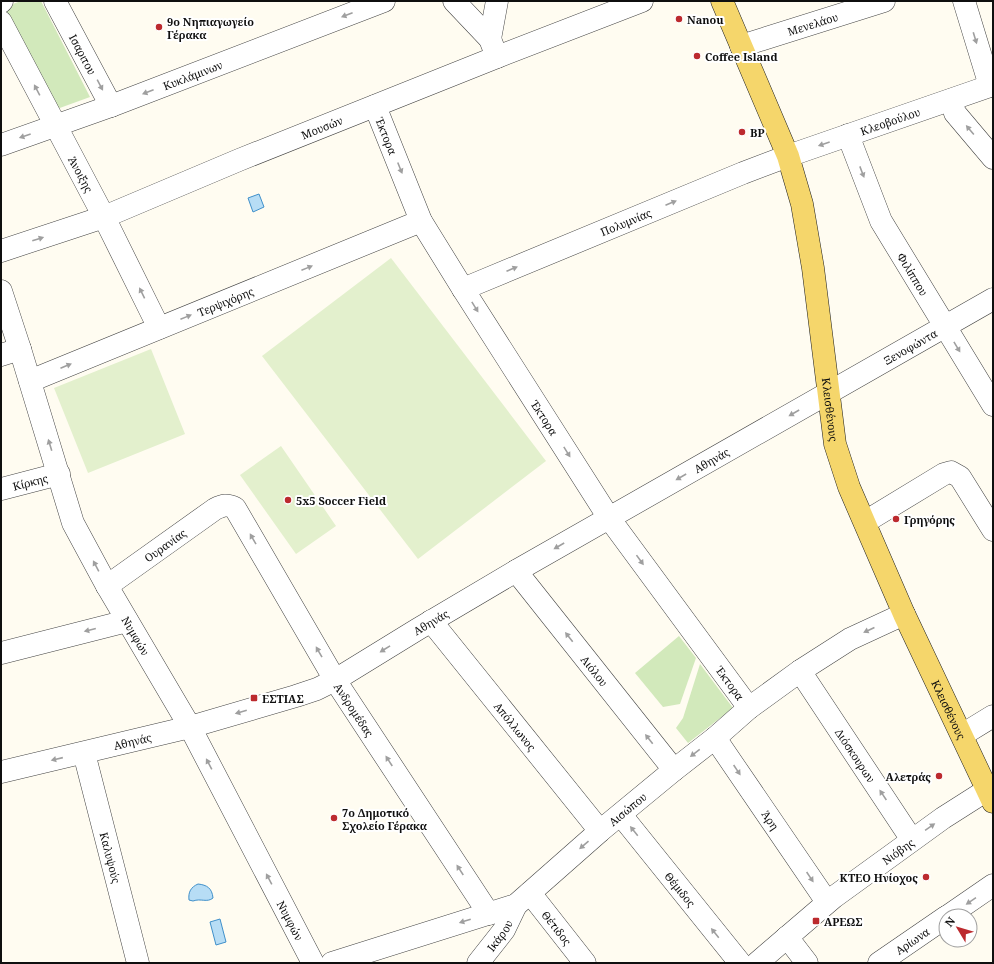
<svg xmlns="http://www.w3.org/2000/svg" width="994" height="964" font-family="'Noto Serif',serif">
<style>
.green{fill:#d2e9bb}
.pitch{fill:#e3f0cd}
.water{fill:#b7ddf5;stroke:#4090ca}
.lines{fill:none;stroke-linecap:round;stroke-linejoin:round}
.minor-casing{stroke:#424242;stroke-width:23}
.major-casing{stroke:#202020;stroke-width:23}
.minor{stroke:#fff;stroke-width:22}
.major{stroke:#f5d66b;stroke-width:22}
.oneway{fill:#9f9f9f}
.poi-dot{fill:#bc2a2e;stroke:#fff;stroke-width:1.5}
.labels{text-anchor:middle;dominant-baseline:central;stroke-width:4;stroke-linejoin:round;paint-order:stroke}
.poi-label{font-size:11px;font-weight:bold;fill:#0f0f0f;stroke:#fff;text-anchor:start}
.street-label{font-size:11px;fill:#0f0f0f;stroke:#fff}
</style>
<rect width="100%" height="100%" fill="#fffcf1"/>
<g class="green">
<path d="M21,1H41L90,97L57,109L2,8Z"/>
<path d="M679,636L696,658L680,704L663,707L635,673Z"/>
<path d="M700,664L733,708L688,743L676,728L683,718Z"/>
</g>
<g class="pitch">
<path d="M391,258L546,461L418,559L262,356Z"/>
<path d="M151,349L185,434L88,473L54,388Z"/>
<path d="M281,446L336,526L296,554L240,475Z"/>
</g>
<g class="water">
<path d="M259,194L264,207L253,212L248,198Z"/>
<path d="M198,884C207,885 212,888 213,898C207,903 201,898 193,901L189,900C188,892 191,887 198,884Z"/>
<path d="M220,919L226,942L216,945L210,922Z"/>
</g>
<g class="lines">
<defs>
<g id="minor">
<path id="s1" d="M55,1L111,106"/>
<path d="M454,1L490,39L497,57"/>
<path d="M964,1L990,86"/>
<path d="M1,2L2,1"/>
<path id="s2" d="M1,22L104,217L159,328"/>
<path d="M490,39L497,1"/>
<path id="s3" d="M741,46L884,1"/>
<path d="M951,100L955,113L993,158"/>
<path id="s4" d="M375,106L421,221L463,289L609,518L749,708"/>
<path id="s5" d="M848,135L881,221L993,405"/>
<path id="s6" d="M1,145L111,106L384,1"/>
<path id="s7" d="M1,251L104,217L239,160L497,57L642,1"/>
<path id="s8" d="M463,289L743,173L788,156L993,85"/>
<path id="s9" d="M1,291L20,349L73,523L107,586L190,727L313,963"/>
<path d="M1,355L20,349"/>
<path id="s10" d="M30,381L421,221"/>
<path id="s11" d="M1,489L59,474"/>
<path d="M865,522L944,474L951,472L960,477L993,530"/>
<path id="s12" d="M516,571L674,770"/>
<path id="s13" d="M107,586L215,509C223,505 227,504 235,508L335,680L489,914"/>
<path id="s14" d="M431,621L600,831"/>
<path d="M1,653L127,621"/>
<path id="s15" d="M800,671L912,840"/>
<path d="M962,735L993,716"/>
<path id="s16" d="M715,738L827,902"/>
<path id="s17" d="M84,753L138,963"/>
<path id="s18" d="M1,772L190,727L296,696L317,689L335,680L418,629L516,571L993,299"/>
<path id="s19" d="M621,815L740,963"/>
<path id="s20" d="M530,893L585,963"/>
<path d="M948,916L993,885"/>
<path d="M787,937L807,963"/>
<path id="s21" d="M332,963L516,905L600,831L674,770L715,738L749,708L800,671L850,639L904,614"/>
<path id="s22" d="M478,963L504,930L516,905"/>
<path id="s23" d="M757,963L834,897L943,818L987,790"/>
<path id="s24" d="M879,963L946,917"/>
</g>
<g id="major">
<path id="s25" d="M722,1L788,156L802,204L813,268L835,444L849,487L904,614L993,802"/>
</g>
</defs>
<use href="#minor" class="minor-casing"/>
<use href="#major" class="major-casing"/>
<use href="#minor" class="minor"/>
<use href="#major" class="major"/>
</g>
<defs><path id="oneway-solid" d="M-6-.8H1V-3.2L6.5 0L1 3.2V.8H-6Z"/></defs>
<g class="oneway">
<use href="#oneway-solid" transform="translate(347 15) rotate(159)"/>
<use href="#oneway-solid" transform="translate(975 38) rotate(73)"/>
<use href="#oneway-solid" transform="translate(100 85) rotate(62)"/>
<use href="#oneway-solid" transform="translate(37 90) rotate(-118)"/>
<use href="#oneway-solid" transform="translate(148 92) rotate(159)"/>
<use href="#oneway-solid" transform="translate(970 130) rotate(-130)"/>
<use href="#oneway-solid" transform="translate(25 136) rotate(161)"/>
<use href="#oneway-solid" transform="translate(824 144) rotate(161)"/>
<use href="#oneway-solid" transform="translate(400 168) rotate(68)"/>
<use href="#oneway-solid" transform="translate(862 172) rotate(69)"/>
<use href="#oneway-solid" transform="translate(671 203) rotate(-23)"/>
<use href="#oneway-solid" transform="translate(38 239) rotate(-18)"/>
<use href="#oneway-solid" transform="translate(307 268) rotate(-22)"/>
<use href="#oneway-solid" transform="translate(512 269) rotate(-23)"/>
<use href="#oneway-solid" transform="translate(142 293) rotate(-116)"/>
<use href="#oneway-solid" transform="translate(475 307) rotate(58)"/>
<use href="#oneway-solid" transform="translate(186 317) rotate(-22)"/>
<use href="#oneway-solid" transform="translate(957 347) rotate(59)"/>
<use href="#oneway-solid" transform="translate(66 366) rotate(-23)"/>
<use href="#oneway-solid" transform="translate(794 413) rotate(150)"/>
<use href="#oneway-solid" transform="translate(50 445) rotate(-107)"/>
<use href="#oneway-solid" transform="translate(567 452) rotate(58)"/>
<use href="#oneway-solid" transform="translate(681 477) rotate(150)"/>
<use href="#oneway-solid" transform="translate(253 539) rotate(-120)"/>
<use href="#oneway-solid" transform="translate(559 546) rotate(150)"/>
<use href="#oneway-solid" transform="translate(640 560) rotate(54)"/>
<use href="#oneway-solid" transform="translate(96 566) rotate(-118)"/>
<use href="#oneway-solid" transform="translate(90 630) rotate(166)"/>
<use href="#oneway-solid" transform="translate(869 630) rotate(155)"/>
<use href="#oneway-solid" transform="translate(569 637) rotate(-128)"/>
<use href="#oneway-solid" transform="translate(385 649) rotate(148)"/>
<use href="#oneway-solid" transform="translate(319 652) rotate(-120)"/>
<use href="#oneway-solid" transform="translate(241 712) rotate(164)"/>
<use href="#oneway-solid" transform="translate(649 739) rotate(-128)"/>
<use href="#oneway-solid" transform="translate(695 753) rotate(142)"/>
<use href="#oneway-solid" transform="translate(57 759) rotate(167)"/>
<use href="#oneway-solid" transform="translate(389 761) rotate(-123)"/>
<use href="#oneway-solid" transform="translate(209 764) rotate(-118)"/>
<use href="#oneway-solid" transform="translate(737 770) rotate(56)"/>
<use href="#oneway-solid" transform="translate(883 795) rotate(-124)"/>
<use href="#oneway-solid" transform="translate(930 827) rotate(-35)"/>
<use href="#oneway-solid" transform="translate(634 831) rotate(-129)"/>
<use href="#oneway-solid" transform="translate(584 845) rotate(139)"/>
<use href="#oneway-solid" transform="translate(460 870) rotate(-123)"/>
<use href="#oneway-solid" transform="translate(810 877) rotate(56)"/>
<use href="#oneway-solid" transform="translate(269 879) rotate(-118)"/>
<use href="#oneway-solid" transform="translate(971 901) rotate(146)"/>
<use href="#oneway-solid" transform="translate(465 921) rotate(163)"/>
<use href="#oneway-solid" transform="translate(715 933) rotate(-129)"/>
</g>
<g class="poi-dot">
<circle cx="679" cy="19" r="4"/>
<circle cx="159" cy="27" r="4"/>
<circle cx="697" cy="56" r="4"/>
<circle cx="742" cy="132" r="4"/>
<circle cx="288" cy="500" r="4"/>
<circle cx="896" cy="519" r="4"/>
<rect x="250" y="694" width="8" height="8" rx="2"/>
<circle cx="939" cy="776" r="4"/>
<circle cx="334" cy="818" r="4"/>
<circle cx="926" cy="877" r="4"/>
<rect x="812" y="917" width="8" height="8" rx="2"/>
</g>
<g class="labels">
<g class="poi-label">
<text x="687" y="19">Nanou</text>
<text x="167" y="21">9ο Νηπιαγωγείο<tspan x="167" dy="13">Γέρακα</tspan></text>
<text x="705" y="56">Coffee Island</text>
<text x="750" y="132">BP</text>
<text x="296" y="500">5x5 Soccer Field</text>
<text x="904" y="519">Γρηγόρης</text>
<text x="262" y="698">ΕΣΤΙΑΣ</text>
<text x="931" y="776" text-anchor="end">Αλετράς</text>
<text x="342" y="812">7o Δημοτικό<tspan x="342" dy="13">Σχολείο Γέρακα</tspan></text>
<text x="918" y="877" text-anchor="end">ΚΤΕΟ Hνίοχος</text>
<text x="824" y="921">ΑΡΕΩΣ</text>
</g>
<g class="street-label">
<text stroke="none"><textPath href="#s3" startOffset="75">Μενελάου</textPath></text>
<text stroke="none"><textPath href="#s1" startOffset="60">Ισαριτου</textPath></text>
<text stroke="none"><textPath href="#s6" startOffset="204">Κυκλάμινων</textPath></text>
<text stroke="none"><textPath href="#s8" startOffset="459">Κλεοβούλου</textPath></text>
<text stroke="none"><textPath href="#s7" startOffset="344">Μουσών</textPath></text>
<text stroke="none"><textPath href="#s4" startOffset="32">Έκτορα</textPath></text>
<text stroke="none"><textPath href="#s2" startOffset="172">Άνοιξης</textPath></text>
<text stroke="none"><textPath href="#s8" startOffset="176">Πολυμνίας</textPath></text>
<text stroke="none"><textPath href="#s5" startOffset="154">Φιλίππου</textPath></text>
<text stroke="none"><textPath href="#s10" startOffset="211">Τερψιχόρης</textPath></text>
<text stroke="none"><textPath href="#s18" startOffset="1012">Ξενοφώντα</textPath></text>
<text stroke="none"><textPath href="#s25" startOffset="426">Κλεισθένους</textPath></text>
<text stroke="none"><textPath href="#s4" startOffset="356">Έκτορα</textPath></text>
<text stroke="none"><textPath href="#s18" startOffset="783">Αθηνάς</textPath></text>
<text stroke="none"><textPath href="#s11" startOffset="30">Κίρκης</textPath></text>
<text stroke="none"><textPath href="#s13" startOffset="71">Ουρανίας</textPath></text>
<text stroke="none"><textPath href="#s18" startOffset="459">Αθηνάς</textPath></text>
<text stroke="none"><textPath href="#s9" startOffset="372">Νυμφών</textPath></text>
<text stroke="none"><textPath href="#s12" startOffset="127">Αιόλου</textPath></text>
<text stroke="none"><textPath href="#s4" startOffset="680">Έκτορα</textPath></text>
<text stroke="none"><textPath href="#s13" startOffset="388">Ανδρομέδας</textPath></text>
<text stroke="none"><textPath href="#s25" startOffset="750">Κλεισθένους</textPath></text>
<text stroke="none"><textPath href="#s14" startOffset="135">Απόλλωνος</textPath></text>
<text stroke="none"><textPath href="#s18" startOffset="135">Αθηνάς</textPath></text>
<text stroke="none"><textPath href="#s15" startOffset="101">Διόσκουρων</textPath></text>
<text stroke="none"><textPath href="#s21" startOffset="340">Αισώπου</textPath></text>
<text stroke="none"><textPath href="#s16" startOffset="99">Άρη</textPath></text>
<text stroke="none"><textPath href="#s23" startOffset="180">Νιόβης</textPath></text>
<text stroke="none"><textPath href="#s17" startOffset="108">Καλυψούς</textPath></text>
<text stroke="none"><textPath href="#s19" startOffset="95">Θέμιδος</textPath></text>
<text stroke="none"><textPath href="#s9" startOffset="696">Νυμφών</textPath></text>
<text stroke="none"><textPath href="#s20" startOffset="44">Θέτιδος</textPath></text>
<text stroke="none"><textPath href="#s22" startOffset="35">Ικάρου</textPath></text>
<text stroke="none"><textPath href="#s24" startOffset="40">Αρίωνα</textPath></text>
</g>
</g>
<rect width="994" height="964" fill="none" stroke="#0f0f0f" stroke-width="4"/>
<g transform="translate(958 928) rotate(308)"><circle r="19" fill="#ffffff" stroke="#9f9f9f"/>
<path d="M0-3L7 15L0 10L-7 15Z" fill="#bc2a2e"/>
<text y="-6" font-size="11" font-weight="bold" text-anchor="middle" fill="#0f0f0f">N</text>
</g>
</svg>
